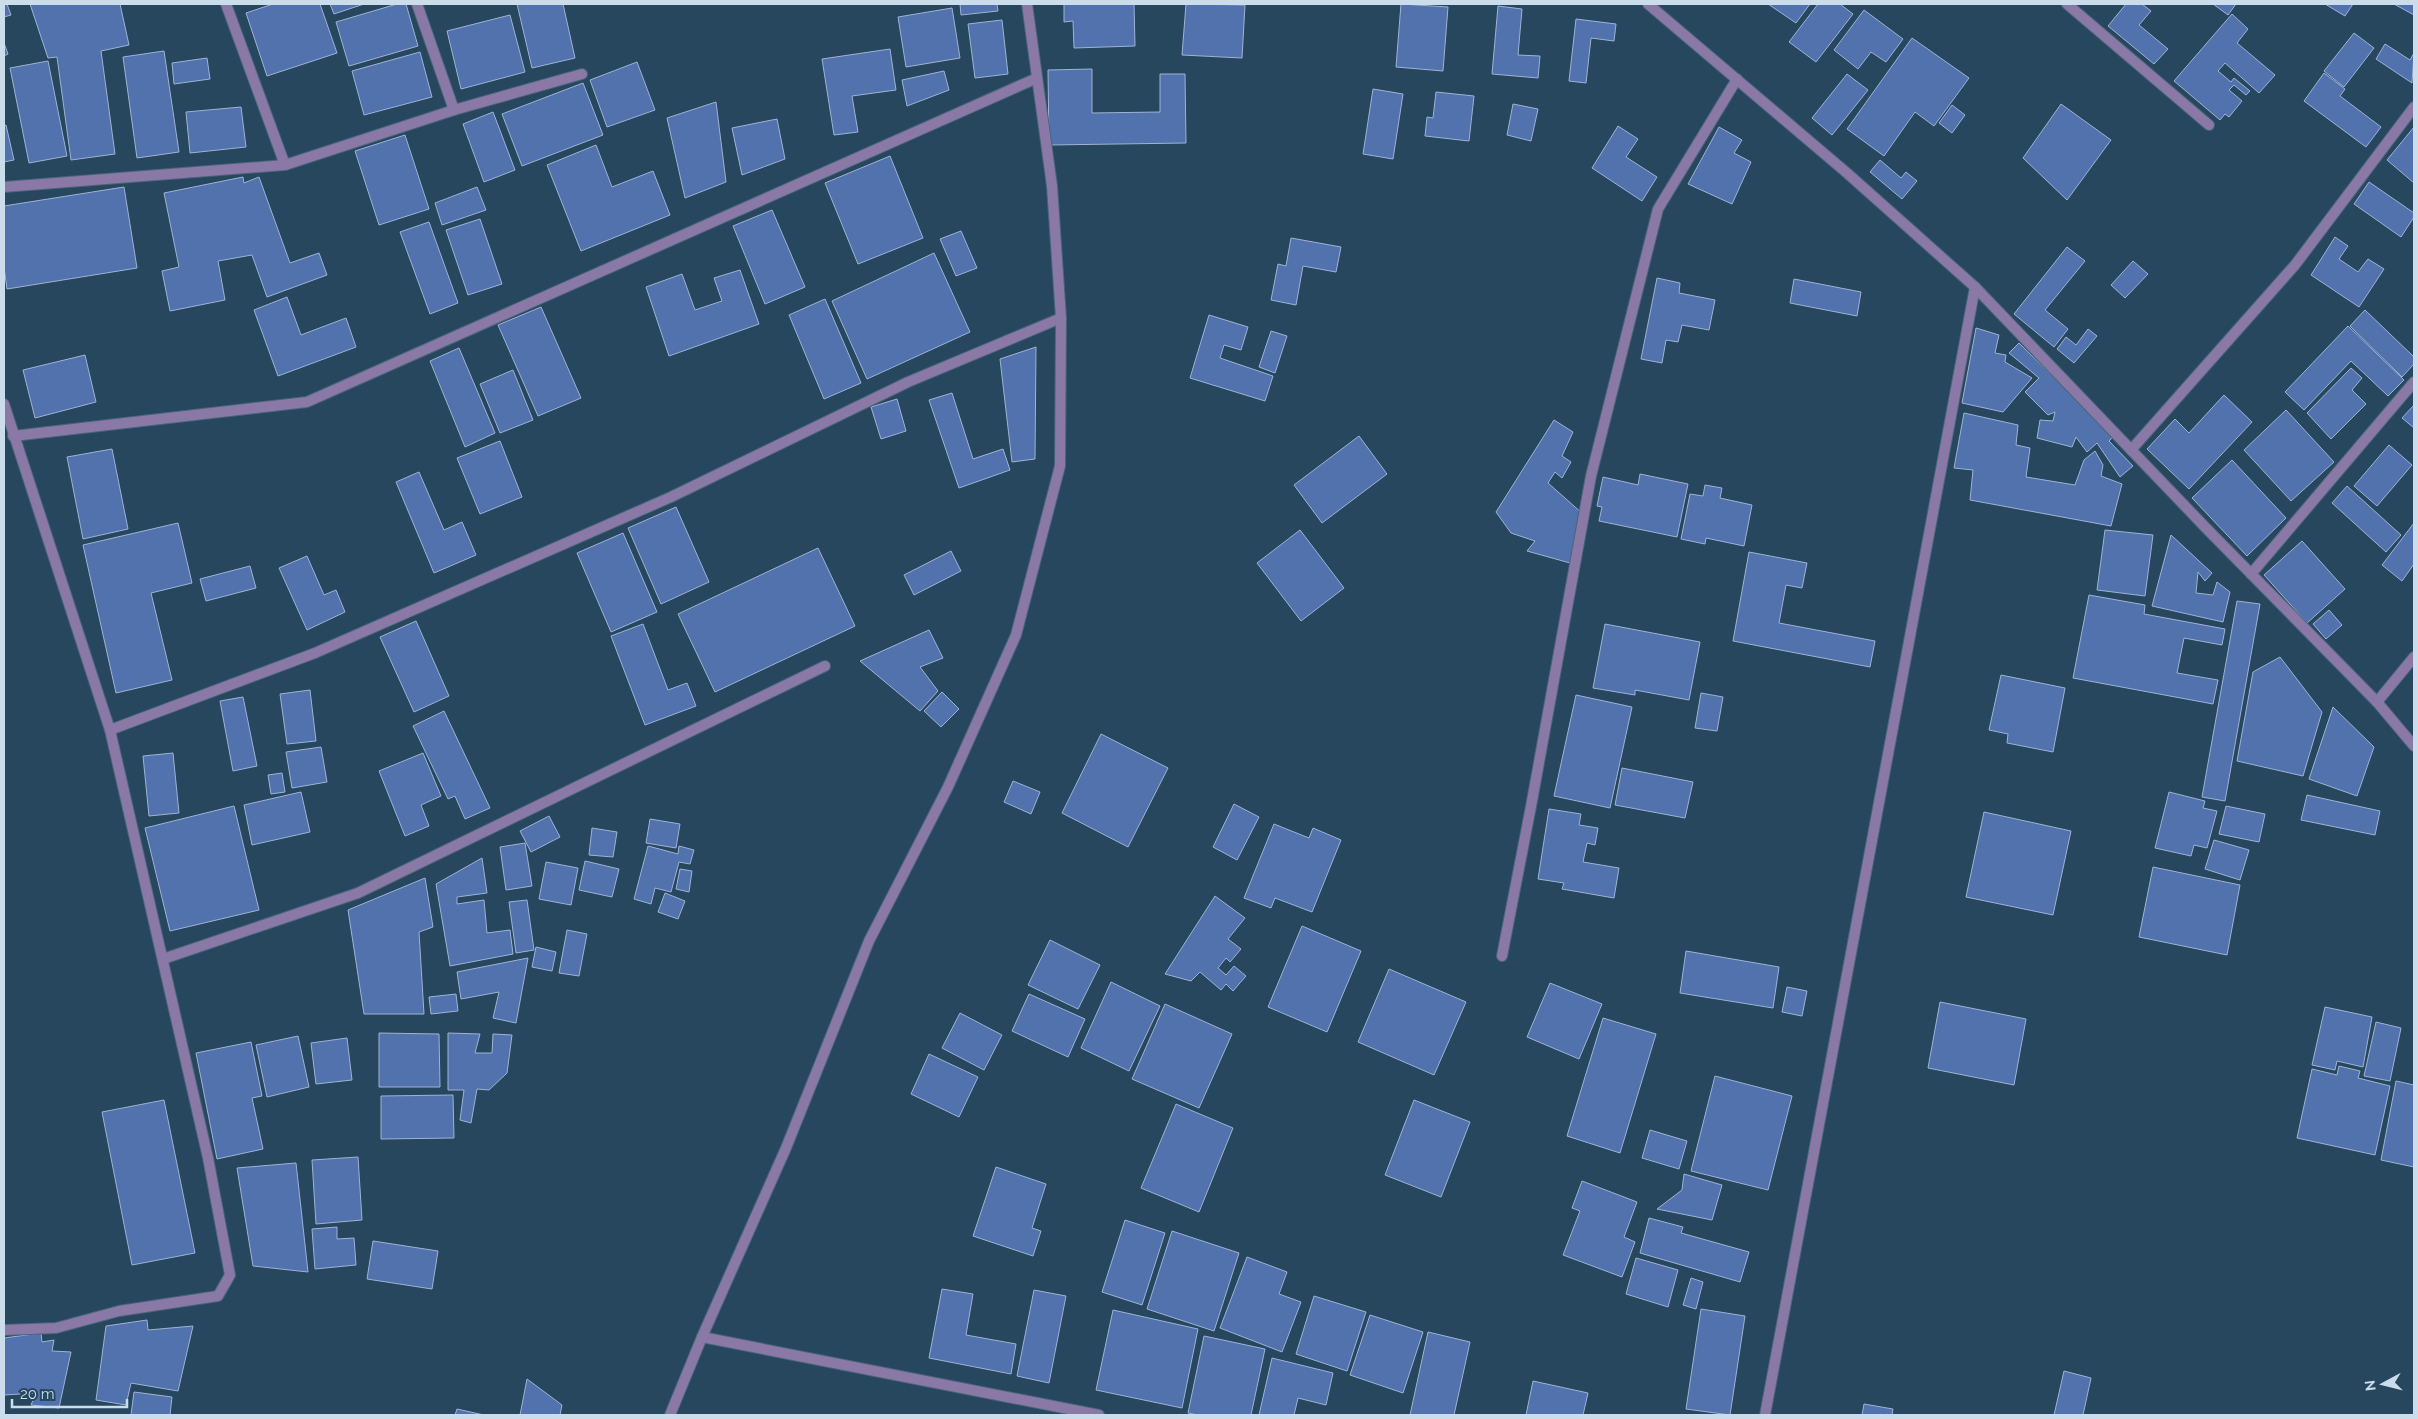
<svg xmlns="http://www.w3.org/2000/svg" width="2418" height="1419" font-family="Raleway,sans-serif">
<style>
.building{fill:#5172ad;stroke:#9fb3d6}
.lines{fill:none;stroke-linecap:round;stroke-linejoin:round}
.service-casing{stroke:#48657a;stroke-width:12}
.minor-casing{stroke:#48657a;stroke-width:12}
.service{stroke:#8a78a7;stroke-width:10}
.minor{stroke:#8a78a7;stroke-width:10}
</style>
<rect width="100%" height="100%" fill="#27475e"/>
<g class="building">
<path d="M4,4H7L11,15L4,17Z"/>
<path d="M30,4H120L129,45L101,51L115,154L71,160L57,57L48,58Z"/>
<path d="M273,4H320L337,53L267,76L246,13Z"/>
<path d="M330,4H364L334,14Z"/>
<path d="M397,4H406L418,46L349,66L336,22Z"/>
<path d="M517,4H563L575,58L532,68Z"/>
<path d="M960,4H997L998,11L961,15Z"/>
<path d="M1064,4H1134L1135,46L1074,48L1073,21L1064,22Z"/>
<path d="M1186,4L1245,5L1242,58L1182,55Z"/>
<path d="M1401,4L1448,7L1443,71L1396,67Z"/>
<path d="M1768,4H1810L1796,23Z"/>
<path d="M1818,4H1840L1853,14L1816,62L1789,42Z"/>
<path d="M2126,4H2142L2151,11L2139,25L2168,49L2154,64L2108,26Z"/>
<path d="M2213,4H2236L2228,15Z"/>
<path d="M2325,4H2353L2345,16Z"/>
<path d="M2394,4H2414V15Z"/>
<path d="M1498,6L1522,9L1518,55L1540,56L1538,78L1492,74Z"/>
<path d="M952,8L960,58L906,67L898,17Z"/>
<path d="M1864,10L1903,39L1886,62L1871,52L1858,69L1834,50Z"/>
<path d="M2232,14L2248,29L2237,43L2275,75L2259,93L2225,63L2218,71L2231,82L2234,78L2250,91L2246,95L2234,85L2229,90L2242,101L2229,117L2225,114L2220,120L2174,81Z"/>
<path d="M510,15L525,72L461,89L447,31Z"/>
<path d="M1576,19L1616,24L1614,41L1591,38L1586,83L1569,81Z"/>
<path d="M1002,20L1008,74L975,78L968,24Z"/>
<path d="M2354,33L2374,48L2344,87L2324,71Z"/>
<path d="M1912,38L1969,78L1934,126L1915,112L1884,156L1847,129Z"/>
<path d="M4,43L8,54L4,56Z"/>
<path d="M2385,44L2410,60L2414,53L2412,83L2376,59Z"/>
<path d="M890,49L896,90L852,96L858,132L834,135L822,59Z"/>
<path d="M164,51L179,152L137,158L123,57Z"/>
<path d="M420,52L432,97L364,115L352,71Z"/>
<path d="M207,58L210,79L174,84L172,63Z"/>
<path d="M48,61L67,156L29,163L10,68Z"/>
<path d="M637,62L655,110L607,127L590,80Z"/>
<path d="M1092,69V113L1160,112V74H1185L1186,143L1049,145L1048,70Z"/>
<path d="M944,71L949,90L907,106L902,80Z"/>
<path d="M2324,73L2345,89L2340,96L2381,127L2366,147L2304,101Z"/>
<path d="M1847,74L1868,90L1832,135L1812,118Z"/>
<path d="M583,83L603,135L522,166L502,114Z"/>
<path d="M1373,89L1403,94L1393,159L1363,154Z"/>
<path d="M1436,92L1474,96L1469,141L1425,136L1427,117L1433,118Z"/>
<path d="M716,102L726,182L685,198L667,118Z"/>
<path d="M1513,104L1538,109L1531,141L1507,135Z"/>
<path d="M2061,104L2111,140L2067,200L2023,158Z"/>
<path d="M1952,105L1965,115L1952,133L1939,123Z"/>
<path d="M241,107L246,147L190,153L186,112Z"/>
<path d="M493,112L515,170L484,182L463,124Z"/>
<path d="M777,119L785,159L742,175L732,128Z"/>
<path d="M6,125L14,160L4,162V126Z"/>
<path d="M1618,126L1638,139L1626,157L1657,177L1642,201L1592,168Z"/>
<path d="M1719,127L1742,140L1734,153L1751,162L1732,204L1688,184Z"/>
<path d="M2414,127V183L2387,160Z"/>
<path d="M405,135L429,209L379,225L355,151Z"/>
<path d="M596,145L612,187L653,171L670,215L581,251L547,165Z"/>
<path d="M890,156L923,238L858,264L825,183Z"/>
<path d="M1880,160L1901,178L1906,172L1917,181L1902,199L1870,172Z"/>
<path d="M243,177L244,183L259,177L290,263L319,253L327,275L267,297L252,255L218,261L225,300L170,311L162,271L179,267L164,193Z"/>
<path d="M2369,182L2414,213V217L2401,237L2354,204Z"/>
<path d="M124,187L137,268L7,289L4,267V206Z"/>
<path d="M477,187L486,210L442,225L435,203Z"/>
<path d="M772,210L805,287L765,304L733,226Z"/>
<path d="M480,219L502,284L468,295L446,230Z"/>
<path d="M429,222L458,303L430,314L400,232Z"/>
<path d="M961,231L977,268L956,276L940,239Z"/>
<path d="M2335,237L2348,246L2339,259L2358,272L2368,259L2384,269L2359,307L2311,275Z"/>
<path d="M1291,238L1341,247L1336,272L1303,266L1296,305L1271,300L1278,264L1286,266Z"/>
<path d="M2067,247L2085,261L2045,310L2068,329L2054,347L2014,314Z"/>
<path d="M934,253L970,332L867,379L832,301Z"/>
<path d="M2133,261L2148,274L2125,298L2111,285Z"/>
<path d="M740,270L759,324L669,356L646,287L682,274L695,310L722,301L714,278Z"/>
<path d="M1657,278L1680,283L1679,293L1715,300L1709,330L1682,325L1678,342L1666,340L1662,363L1641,359Z"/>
<path d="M1794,279L1861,292L1857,316L1790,303Z"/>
<path d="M287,297L301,335L346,318L356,347L278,376L254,310Z"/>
<path d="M825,299L861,383L824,399L789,315Z"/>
<path d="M541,307L581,398L538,416L498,325Z"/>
<path d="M2365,310L2414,357V364L2402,377L2350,326Z"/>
<path d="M1209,315L1248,327L1241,350L1224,345L1220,358L1273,376L1265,401L1190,378Z"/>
<path d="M2348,326L2404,380L2388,396L2351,361L2304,410L2285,392Z"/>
<path d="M1976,328L1999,335L1995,353L2006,355L2005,362L2032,378L2003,412L1962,403Z"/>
<path d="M2088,329L2097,336L2074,363L2057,349L2066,337L2076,345Z"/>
<path d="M1271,331L1287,336L1275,373L1259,367Z"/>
<path d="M2019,343L2114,436L2109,441L2133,466L2120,477L2097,443L2087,452L2076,437L2072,447L2037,438L2040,420L2053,421L2055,412L2048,415L2025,392L2039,378L2009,353Z"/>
<path d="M1036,347L1035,459L1012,462L1000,359Z"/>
<path d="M459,348L495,433L465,447L430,361Z"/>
<path d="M85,355L96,402L35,418L23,370Z"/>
<path d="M2351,368L2362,378L2352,390L2366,404L2331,439L2307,413Z"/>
<path d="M513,370L533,420L500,433L480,384Z"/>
<path d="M952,393L973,459L1003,449L1010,470L959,488L929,400Z"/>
<path d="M2224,395L2252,422L2189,489L2147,449L2175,419L2189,433Z"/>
<path d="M897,399L906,431L881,439L871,407Z"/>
<path d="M2414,405V428L2402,418Z"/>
<path d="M2286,410L2334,462L2291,501L2244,450Z"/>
<path d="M1964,413L2018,425L2016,445L2030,448L2026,477L2075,485L2084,460L2095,451L2103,465L2101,476L2122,484L2111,526L1970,500L1973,470L1954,468Z"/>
<path d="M1554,420L1573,432L1562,456L1571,462L1562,478L1555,472L1548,483L1583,514L1570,563L1527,551L1535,541L1511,533L1496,512Z"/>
<path d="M1359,436L1387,474L1322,523L1294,485Z"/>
<path d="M500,441L522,497L480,514L457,458Z"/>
<path d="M2389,445L2412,465L2377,506L2354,486Z"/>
<path d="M112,449L128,529L83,539L67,457Z"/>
<path d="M2232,460L2286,518L2247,556L2192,498Z"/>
<path d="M419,472L444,530L462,522L476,555L434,573L396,482Z"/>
<path d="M1640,474L1688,484L1677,537L1599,521L1602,507L1597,506L1603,477L1638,485Z"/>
<path d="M1705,485L1722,488L1720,498L1752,505L1744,546L1706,538L1705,544L1681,539L1690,494L1703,496Z"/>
<path d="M2347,486L2401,535L2386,552L2332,503Z"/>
<path d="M676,507L709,582L661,604L628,528Z"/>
<path d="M178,523L192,583L151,593L172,680L116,693L83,545Z"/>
<path d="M2414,523V564L2402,581L2382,565Z"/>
<path d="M1300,530L1344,588L1301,621L1257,563Z"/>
<path d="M2105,530L2153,535L2145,596L2097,590Z"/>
<path d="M623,533L657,612L611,632L577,553Z"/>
<path d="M2171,535L2212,573L2205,581L2198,572L2196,593L2213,595L2217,582L2230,592L2223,622L2152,606Z"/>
<path d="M2302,541L2345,589L2307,623L2264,575Z"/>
<path d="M818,548L855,626L715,692L678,614Z"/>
<path d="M951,551L961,571L914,595L904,575Z"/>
<path d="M1749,552L1807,563L1802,588L1786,585L1779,623L1875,641L1870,667L1733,641Z"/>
<path d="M307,556L324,595L336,590L345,612L307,630L279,568Z"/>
<path d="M250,566L256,588L206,601L200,579Z"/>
<path d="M2089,595L2145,605L2144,614L2225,629L2222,645L2184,638L2177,673L2218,680L2213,704L2073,678Z"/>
<path d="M2237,601L2260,604L2225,801L2202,797Z"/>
<path d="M2329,610L2342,625L2326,639L2313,624Z"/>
<path d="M416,621L449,696L414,712L380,637Z"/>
<path d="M643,624L668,690L687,683L696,706L645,725L611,636Z"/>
<path d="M1605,624L1700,642L1689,700L1635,690V695L1593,688Z"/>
<path d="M929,630L943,658L920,667L938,691L920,711L860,661Z"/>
<path d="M2280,657L2322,712L2303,776L2237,761L2253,672Z"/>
<path d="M2001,675L2065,688L2053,752L2007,743L2008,734L1989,730Z"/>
<path d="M310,690L316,741L287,744L280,694Z"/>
<path d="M942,692L959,709L941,727L924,711Z"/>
<path d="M1701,693L1723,697L1717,731L1695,728Z"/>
<path d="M1576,695L1632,707L1610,808L1554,796Z"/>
<path d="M243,697L257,766L233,771L220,701Z"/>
<path d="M2333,707L2374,747L2357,796L2309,779Z"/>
<path d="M444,711L490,808L465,819L455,796L448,799L413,726Z"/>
<path d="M1101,734L1168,768L1128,847L1062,813Z"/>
<path d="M321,747L327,782L292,788L286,752Z"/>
<path d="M173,753L179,813L149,816L143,756Z"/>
<path d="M423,753L441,796L421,805L429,826L405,836L379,771Z"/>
<path d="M1622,768L1693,782L1685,818L1615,805Z"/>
<path d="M282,773L285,792L271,794L268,775Z"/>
<path d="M1013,781L1040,792L1031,814L1004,802Z"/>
<path d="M301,792L310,832L252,845L244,805Z"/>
<path d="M2169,792L2205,801L2203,808L2217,811L2207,848L2194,845L2191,856L2155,848Z"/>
<path d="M2307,795L2380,811L2375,835L2301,820Z"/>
<path d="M1234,804L1259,817L1237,860L1213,847Z"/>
<path d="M234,806L259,910L170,931L145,828Z"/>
<path d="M2226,806L2265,814L2259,842L2219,834Z"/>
<path d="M1549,809L1581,814L1579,825L1598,828L1595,845L1587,843L1583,862L1619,868L1614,898L1562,889L1564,883L1538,879Z"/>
<path d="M1984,812L2071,831L2053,915L1966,897Z"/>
<path d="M549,816L560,837L531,852L520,831Z"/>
<path d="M650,819L680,824L676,848L646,843Z"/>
<path d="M1274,824L1309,838L1313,828L1341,840L1312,912L1275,898L1271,908L1244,898Z"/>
<path d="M592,828L617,832L613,857L589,855Z"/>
<path d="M2214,840L2249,850L2240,880L2205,869Z"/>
<path d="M525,843L532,886L506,890L500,847Z"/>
<path d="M648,846L678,854L679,846L694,850L690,864L679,862L671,892L655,888L651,904L634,899Z"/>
<path d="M482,858L487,893L457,897V904L484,900L487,933L510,930L513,954L450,966L436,884Z"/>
<path d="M585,861L619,869L612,897L579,890Z"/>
<path d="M546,862L578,868L571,905L539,899Z"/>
<path d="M2153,867L2240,885L2227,955L2139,937Z"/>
<path d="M680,869L692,871L689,892L676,889Z"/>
<path d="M425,878L433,927L419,932L424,1014H364L348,910Z"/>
<path d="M665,893L685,901L678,919L658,912Z"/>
<path d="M1215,896L1245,918L1228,939L1241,949L1230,962L1226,958L1218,968L1226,975L1234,966L1246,976L1233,991L1226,984L1221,990L1200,972L1191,981L1165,974Z"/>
<path d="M527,900L534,950L516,953L509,902Z"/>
<path d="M1302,926L1361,951L1327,1032L1268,1007Z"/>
<path d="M567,930L587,934L579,976L559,973Z"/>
<path d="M1050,940L1100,965L1078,1009L1028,985Z"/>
<path d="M536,947L556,952L552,971L532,967Z"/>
<path d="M1686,951L1779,967L1773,1008L1680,993Z"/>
<path d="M528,958L516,1023L493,1018L499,992L461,999L457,972Z"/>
<path d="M1389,969L1466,1002L1434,1075L1358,1042Z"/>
<path d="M1111,982L1160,1006L1129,1071L1081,1048Z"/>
<path d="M1550,983L1602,1004L1579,1059L1527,1037Z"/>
<path d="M1787,987L1807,991L1802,1016L1782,1012Z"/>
<path d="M456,994L458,1011L431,1014L429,997Z"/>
<path d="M1029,994L1085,1019L1068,1057L1012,1031Z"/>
<path d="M1940,1002L2026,1019L2014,1085L1928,1068Z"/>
<path d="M1165,1004L1232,1034L1199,1108L1132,1079Z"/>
<path d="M2325,1007L2372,1017L2363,1067L2337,1061L2335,1070L2312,1065Z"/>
<path d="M960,1013L1002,1035L984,1070L942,1048Z"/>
<path d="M1603,1018L1656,1034L1620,1153L1567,1136Z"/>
<path d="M2376,1022L2401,1028L2390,1081L2364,1076Z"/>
<path d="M379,1033L439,1034L440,1087H379Z"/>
<path d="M448,1033L480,1034L475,1053H492L493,1034L512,1035L507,1073L489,1090L477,1089L471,1123L460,1120L464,1090H448Z"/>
<path d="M298,1036L309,1087L267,1097L256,1045Z"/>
<path d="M347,1038L352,1080L316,1084L311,1043Z"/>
<path d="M251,1042L262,1096L252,1098L263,1149L217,1159L196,1053Z"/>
<path d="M929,1054L978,1077L959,1117L911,1094Z"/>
<path d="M2339,1066L2360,1071L2358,1078L2390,1086L2375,1155L2297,1138L2312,1069L2337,1075Z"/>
<path d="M1715,1076L1792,1096L1768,1190L1691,1171Z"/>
<path d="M2396,1081L2414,1085V1167L2381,1160Z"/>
<path d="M453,1095L454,1138L381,1139V1096Z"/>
<path d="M164,1100L195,1253L132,1265L102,1112Z"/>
<path d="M1414,1100L1470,1122L1441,1197L1385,1175Z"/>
<path d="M1176,1104L1233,1128L1199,1212L1141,1188Z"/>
<path d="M1650,1130L1687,1141L1679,1169L1642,1158Z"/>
<path d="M358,1157L362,1220L316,1224L312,1160Z"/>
<path d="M296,1163L308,1272L253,1266L237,1168Z"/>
<path d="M996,1167L1046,1184L1032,1228L1041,1231L1033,1256L973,1236Z"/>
<path d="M1684,1174L1722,1185L1712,1220L1657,1209L1682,1190Z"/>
<path d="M1582,1181L1637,1202L1624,1237L1635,1242L1622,1277L1563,1255L1580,1211L1572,1208Z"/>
<path d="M1649,1218L1683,1227L1681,1233L1749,1252L1740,1282L1640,1253Z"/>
<path d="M1125,1220L1165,1233L1142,1305L1102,1292Z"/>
<path d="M337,1227V1239L354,1238L356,1265L315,1269L312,1229Z"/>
<path d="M1172,1231L1239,1253L1214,1331L1147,1309Z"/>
<path d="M373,1241L438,1251L432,1289L367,1279Z"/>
<path d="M1247,1257L1287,1272L1279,1294L1301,1302L1282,1352L1220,1328Z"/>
<path d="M1636,1258L1678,1270L1668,1307L1626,1294Z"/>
<path d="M1691,1278L1703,1282L1696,1309L1683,1305Z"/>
<path d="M942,1289L973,1294L966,1335L1016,1344L1011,1374L929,1358Z"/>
<path d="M1034,1290L1066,1296L1049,1383L1017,1376Z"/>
<path d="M1314,1296L1366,1312L1347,1371L1296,1354Z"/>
<path d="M1701,1309L1745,1316L1730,1415L1686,1409Z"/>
<path d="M1113,1310L1198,1329L1182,1408L1096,1390Z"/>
<path d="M1370,1315L1423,1332L1403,1393L1350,1375Z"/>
<path d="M147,1320L148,1330L193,1326L178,1391L131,1383L126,1405L96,1400L106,1326Z"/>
<path d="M1428,1332L1470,1342L1454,1415H1410Z"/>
<path d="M41,1333L42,1342L54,1340L52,1351L71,1352L59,1408L31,1405L36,1393L4,1395V1338Z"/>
<path d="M1204,1336L1265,1349L1251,1415H1198L1188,1413Z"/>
<path d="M1272,1358L1333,1373L1326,1405L1298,1398L1294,1415H1259Z"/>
<path d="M2064,1371L2091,1378L2083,1415H2054Z"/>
<path d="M527,1379L562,1405L560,1415H520Z"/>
<path d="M1533,1381L1588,1393L1583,1415H1526Z"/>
<path d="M134,1392L172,1397L170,1415H131Z"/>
<path d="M1864,1404L1893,1409L1892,1415H1862Z"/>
<path d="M457,1409L484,1415H455Z"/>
</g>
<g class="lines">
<defs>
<g id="service">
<path d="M2131,450L2295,265L2414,107"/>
<path d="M2251,574L2414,382"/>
<path d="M1502,956L1532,801L1591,476L1658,209L1737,79"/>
</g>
<g id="minor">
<path d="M226,4L285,165"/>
<path d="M417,4L454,110"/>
<path d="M1648,4L1847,173L1975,287L2206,528L2377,702L2414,746"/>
<path d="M2067,4L2209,125"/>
<path d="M4,187L285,165L454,110L582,74"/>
<path d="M4,404L110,730L208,1158L230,1275L218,1296L119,1311L56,1328L4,1330"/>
<path d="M13,436L307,402L1037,78"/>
<path d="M2377,702L2414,657"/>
<path d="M110,730L315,653L671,497L908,382L1061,318"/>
<path d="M163,959L358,893L825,666"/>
<path d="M702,1337L1099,1415"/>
<path d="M670,1415L702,1337L786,1148L869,941L948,787L1016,635L1060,466L1061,318L1052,186L1027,4"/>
<path d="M1765,1415L1975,287"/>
</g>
</defs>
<use href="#service" class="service-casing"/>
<use href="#minor" class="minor-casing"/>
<use href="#service" class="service"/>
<use href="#minor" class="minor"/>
</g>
<rect width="2418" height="1419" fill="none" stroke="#cbddeb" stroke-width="10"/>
<g transform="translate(2383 1384) rotate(263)" stroke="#27475e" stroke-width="4" paint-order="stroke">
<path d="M0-4L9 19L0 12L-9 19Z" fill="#cbddeb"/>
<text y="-8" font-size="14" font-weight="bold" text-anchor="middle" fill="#cbddeb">N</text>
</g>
<path d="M12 1399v8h115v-8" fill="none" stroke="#cbddeb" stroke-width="2.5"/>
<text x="20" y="1399" font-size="15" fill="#cbddeb" stroke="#27475e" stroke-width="4" paint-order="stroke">20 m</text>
</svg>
